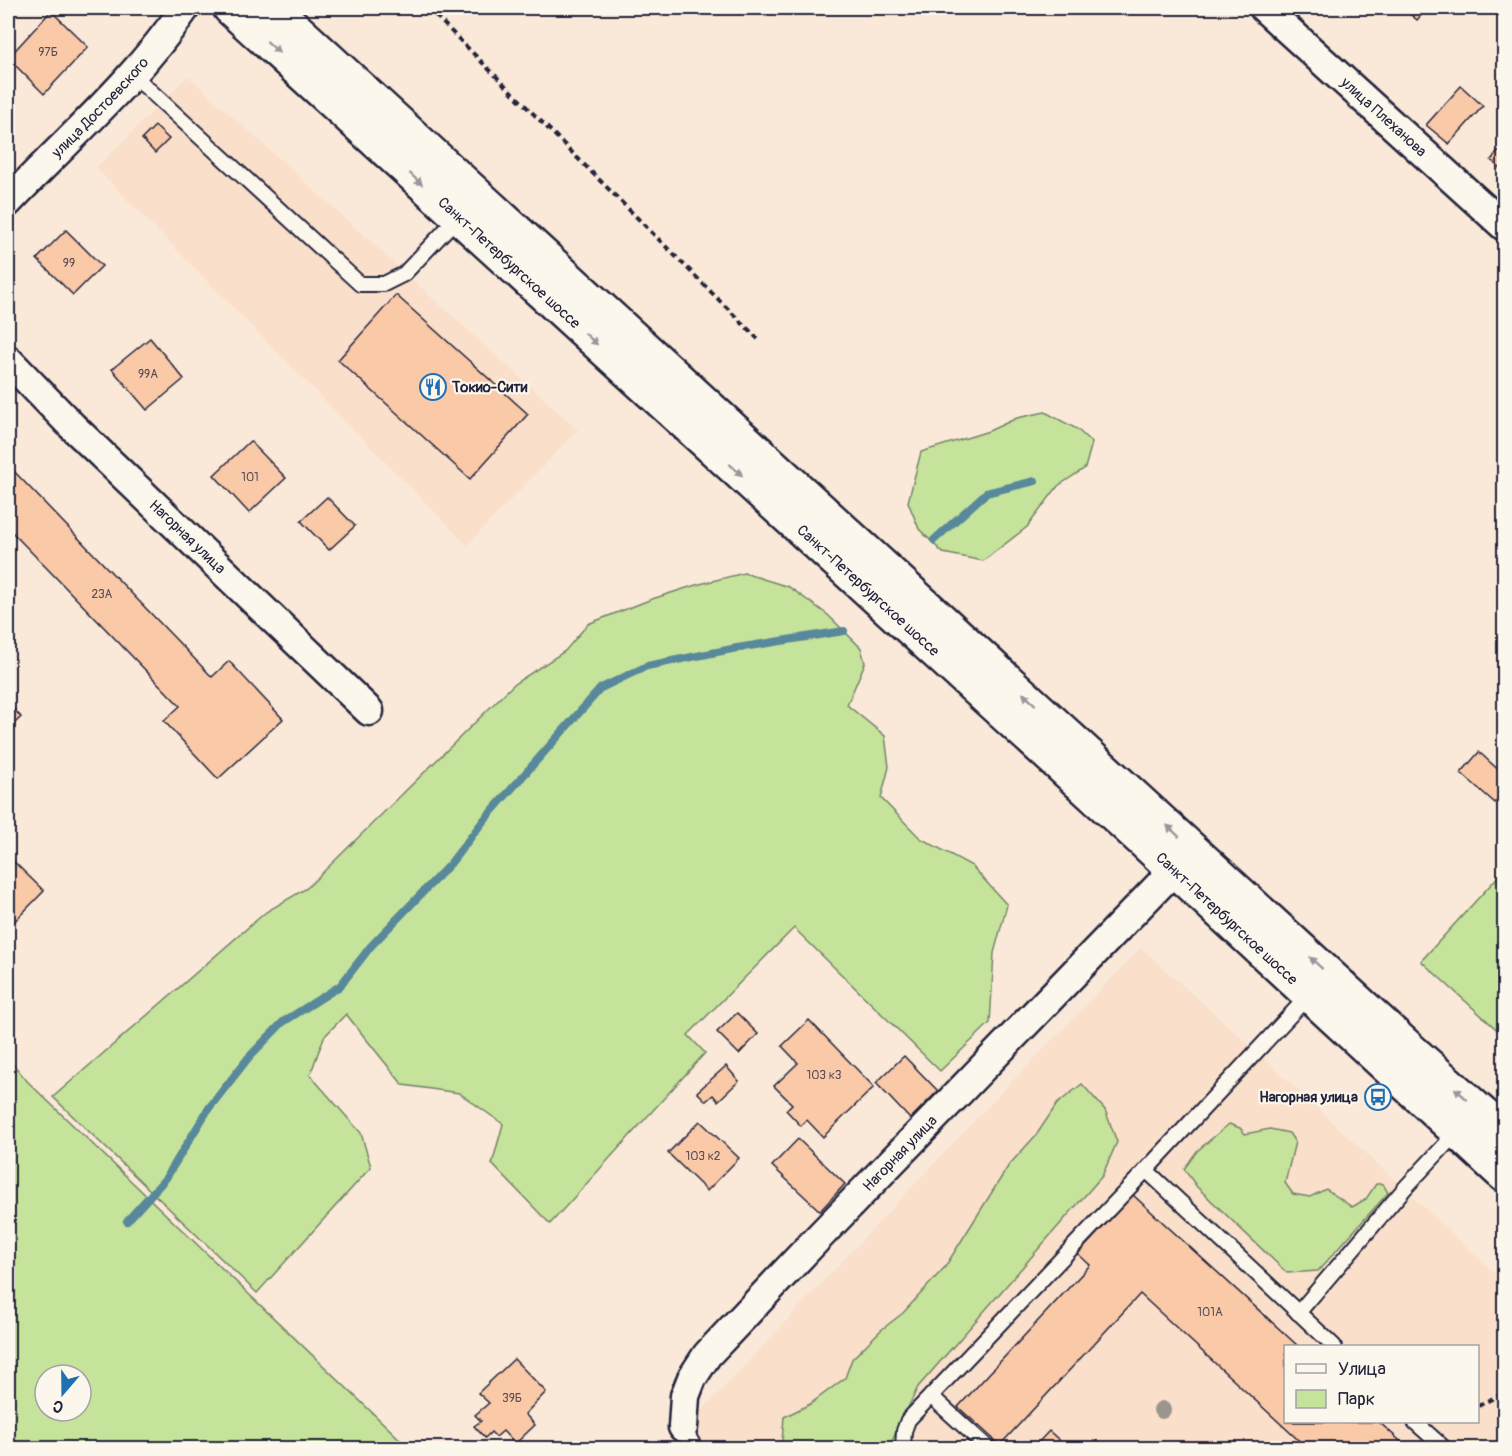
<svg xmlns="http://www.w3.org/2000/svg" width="1512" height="1456" font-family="Pangolin,sans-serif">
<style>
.built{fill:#fadfca;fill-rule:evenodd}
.green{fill:#c5e39a;stroke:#74826a;stroke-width:1.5;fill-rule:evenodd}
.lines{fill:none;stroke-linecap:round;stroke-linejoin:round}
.stream{stroke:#59889b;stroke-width:8}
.building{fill:#f9c9a8;stroke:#22223b;stroke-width:1.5}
.lane-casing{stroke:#22223b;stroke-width:18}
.street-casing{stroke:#22223b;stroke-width:33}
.primary-casing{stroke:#22223b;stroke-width:38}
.path{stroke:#22223b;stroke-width:4;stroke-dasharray:6 4.5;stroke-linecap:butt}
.lane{stroke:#fbf7ec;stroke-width:14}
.street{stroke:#fbf7ec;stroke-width:28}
.primary{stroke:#fbf7ec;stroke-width:33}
.tree{fill:#9a968f}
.oneway{fill:#99979c}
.labels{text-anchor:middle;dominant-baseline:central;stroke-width:4.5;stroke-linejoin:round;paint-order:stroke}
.number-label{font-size:12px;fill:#584c56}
.street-label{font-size:15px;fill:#22223b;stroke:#fbf7ec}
.poi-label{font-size:15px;font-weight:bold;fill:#22223b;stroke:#fbf7ec;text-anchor:start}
</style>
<rect width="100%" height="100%" fill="#fae9d8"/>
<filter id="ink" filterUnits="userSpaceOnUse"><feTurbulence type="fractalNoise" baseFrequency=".0167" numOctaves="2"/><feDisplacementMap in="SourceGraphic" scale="12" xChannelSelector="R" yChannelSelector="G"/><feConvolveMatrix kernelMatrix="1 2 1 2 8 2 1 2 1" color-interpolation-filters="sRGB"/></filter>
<g filter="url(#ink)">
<g class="built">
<path d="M188,76L578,430L467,545L96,168Z"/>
<path d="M1141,948L1256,1051L1504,1282V1448H655L700,1413L976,1119ZM1286,1346H1478V1422H1286Z"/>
</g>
<g class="green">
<path d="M1045,412L1077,429L1092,443L1085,468L1058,486L1027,527L983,561L943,553L919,529L908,502L921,452L989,431L1017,418Z"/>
<path d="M744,573L789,587L828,615L861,648L865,663L847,705L885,736L889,767L881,798L920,838L972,866L1007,905L994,953L990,1023L940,1071L794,928L688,1035L705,1053L550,1224L492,1164L503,1124L459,1093L403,1085L346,1014L324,1037L310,1075L361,1133L371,1167L257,1293L53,1097L266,912L307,888L514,684L565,651L588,624L652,599L696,585Z"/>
<path d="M1504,870V1036L1421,961Z"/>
<path d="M8,1058L28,1082L409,1448H8ZM45,1375H81V1411H45Z"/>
<path d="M1082,1084L1105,1110L1117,1142L1102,1176L918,1387L889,1447L887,1448H788L782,1442L784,1417L810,1404L845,1378L852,1359L881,1330L903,1313L945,1267L1009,1165L1037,1134L1057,1104Z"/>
<path d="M1229,1124L1240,1128L1245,1134L1270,1129L1289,1133L1295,1142L1285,1183L1293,1194L1310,1197L1326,1189L1352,1207L1366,1199L1376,1184H1383L1388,1193L1318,1271L1287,1273L1197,1187L1184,1169L1197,1151Z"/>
</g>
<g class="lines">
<g class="stream">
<path d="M934,540L986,493L1035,481"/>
<path d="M127,1221L166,1178L209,1108L249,1057L283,1022L340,986L371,946L450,864L484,820L601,688L647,666L737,648L844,631"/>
</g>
</g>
<g class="building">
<path d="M1403,8H1428L1417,20Z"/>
<path d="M51,11L88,47L44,94L8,58Z"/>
<path d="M1461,86L1483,106L1449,144L1426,125Z"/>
<path d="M155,126L169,139L155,153L142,139Z"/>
<path d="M1504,145V172L1491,160Z"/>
<path d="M66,230L102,266L73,295L37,259Z"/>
<path d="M396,295L528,414L470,479L338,360Z"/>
<path d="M150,338L184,379L147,410L112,369Z"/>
<path d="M250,441L286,478L249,513L214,475Z"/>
<path d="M8,465L212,677L229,661L283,719L218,779L164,721L180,706L8,528Z"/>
<path d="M327,497L355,526L329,550L301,521Z"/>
<path d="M8,703L21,717L8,730Z"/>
<path d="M1479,752L1504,775V792L1495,803L1461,773Z"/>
<path d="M8,856L44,891L8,928Z"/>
<path d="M737,1013L758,1034L739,1054L717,1032Z"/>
<path d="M809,1020L874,1087L823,1137L807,1120L801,1126L786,1110L792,1104L774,1086L798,1063L782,1046Z"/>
<path d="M904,1056L938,1091L910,1119L876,1083Z"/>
<path d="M726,1066L739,1081L718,1101L713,1095L706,1101L697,1092Z"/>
<path d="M700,1121L739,1158L707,1191L668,1153Z"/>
<path d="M798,1139L845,1184L820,1211L772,1166Z"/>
<path d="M1133,1195L1298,1346H1286V1422H1379L1408,1448H1307L1140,1294L1000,1445L958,1407L1090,1265L1078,1254Z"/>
<path d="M514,1359L546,1392L525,1414L535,1425L515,1444L503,1431L496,1437L491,1432L485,1438L474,1426L481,1421L475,1415L489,1403L478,1393Z"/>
<path d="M1049,1431L1068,1448H1033Z"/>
</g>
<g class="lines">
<defs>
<g id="lane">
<path d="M133,75L360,284H384L404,274L458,217"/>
<path d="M1146,1170L1309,995"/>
<path d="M1298,1313L1405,1188L1457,1132"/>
<path d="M931,1396L988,1448"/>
<path d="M1415,1422L1444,1448"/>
<path d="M683,1427L695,1448"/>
<path d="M903,1448L904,1431L908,1420L1146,1170L1334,1346"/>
</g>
<g id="street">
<path id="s1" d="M1264,8L1504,226"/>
<path id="s2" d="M8,202C68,139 136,80 185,8"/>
<path id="s3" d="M8,360L72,426L369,711"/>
<path id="s4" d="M683,1427L685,1396L692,1378L707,1355L816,1240L1174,870"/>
</g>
<g id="primary">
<path id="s5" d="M230,8L1143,841L1504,1175"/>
<path d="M273,8L1412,1051L1504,1133"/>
</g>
</defs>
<use href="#lane" class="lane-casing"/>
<use href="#street" class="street-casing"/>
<use href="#primary" class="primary-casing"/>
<g class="path">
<path d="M428,8L758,339"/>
<path d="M1478,1406L1503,1393"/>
</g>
<use href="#lane" class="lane"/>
<use href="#street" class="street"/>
<use href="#primary" class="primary"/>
</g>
<circle class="tree" cx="1162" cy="1410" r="9"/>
<defs><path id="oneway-solid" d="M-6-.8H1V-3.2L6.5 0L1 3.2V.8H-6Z" transform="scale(1.5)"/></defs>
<g class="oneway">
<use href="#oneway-solid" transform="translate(273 47) rotate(43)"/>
<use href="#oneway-solid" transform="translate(416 179) rotate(43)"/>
<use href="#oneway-solid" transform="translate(591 339) rotate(42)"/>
<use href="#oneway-solid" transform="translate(736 470) rotate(42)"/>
<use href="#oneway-solid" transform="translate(1029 699) rotate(-138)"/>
<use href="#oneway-solid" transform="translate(1173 831) rotate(-137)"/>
<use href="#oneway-solid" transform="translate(1316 963) rotate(-137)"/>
<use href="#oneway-solid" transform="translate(1461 1094) rotate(-138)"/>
</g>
</g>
<defs>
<symbol id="restaurant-ring" viewBox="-11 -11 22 22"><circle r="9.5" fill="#fbf7ec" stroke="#1f6fb2" stroke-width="1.5"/><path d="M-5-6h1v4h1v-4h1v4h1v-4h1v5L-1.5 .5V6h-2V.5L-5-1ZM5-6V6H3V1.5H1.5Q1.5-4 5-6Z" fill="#1f6fb2"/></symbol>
<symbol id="bus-ring" viewBox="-11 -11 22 22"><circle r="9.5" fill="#fbf7ec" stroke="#1f6fb2" stroke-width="1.5"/><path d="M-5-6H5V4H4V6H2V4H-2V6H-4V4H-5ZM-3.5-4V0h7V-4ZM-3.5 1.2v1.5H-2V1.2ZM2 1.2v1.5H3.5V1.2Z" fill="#1f6fb2"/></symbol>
</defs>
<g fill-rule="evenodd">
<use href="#restaurant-ring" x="418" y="372" width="30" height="30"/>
<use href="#bus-ring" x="1363" y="1082" width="30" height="30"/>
</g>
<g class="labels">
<g class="number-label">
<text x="48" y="52">97Б</text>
<text x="69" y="263">99</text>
<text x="148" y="374">99А</text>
<text x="250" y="477">101</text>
<text x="102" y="594">23А</text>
<text x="824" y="1075">103 к3</text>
<text x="703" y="1156">103 к2</text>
<text x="1210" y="1312">101А</text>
<text x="512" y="1398">39Б</text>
</g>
<g class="street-label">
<text stroke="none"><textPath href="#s2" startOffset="132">улица Достоевского</textPath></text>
<text stroke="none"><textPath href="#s1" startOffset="162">улица Плеханова</textPath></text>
<text stroke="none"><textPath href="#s5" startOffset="378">Санкт-Петербургское шоссе</textPath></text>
<text stroke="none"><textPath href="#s3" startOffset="252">Нагорная улица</textPath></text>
<text stroke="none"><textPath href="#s5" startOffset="864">Санкт-Петербургское шоссе</textPath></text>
<text stroke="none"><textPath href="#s5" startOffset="1350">Санкт-Петербургское шоссе</textPath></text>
<text stroke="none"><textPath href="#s4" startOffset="357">Нагорная улица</textPath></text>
</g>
<g class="poi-label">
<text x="452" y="387">Токио-Сити</text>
<text x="1358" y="1097" text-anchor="end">Нагорная улица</text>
</g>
</g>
<rect width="1512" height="1456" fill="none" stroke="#fbf7ec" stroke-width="30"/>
<rect x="15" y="15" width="1482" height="1426" fill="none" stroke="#22223b" stroke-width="2" filter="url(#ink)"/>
<rect x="1284" y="1345" width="195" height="78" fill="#fbf7ec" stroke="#a4a2a5" stroke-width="1.5"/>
<rect x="1296" y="1364" width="30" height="9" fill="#fbf7ec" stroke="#a4a2a5" stroke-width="1.5"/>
<text x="1338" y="1375" font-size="18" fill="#22223b">Улица</text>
<rect x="1296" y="1390" width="30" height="18" fill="#c5e39a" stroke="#a4a2a5" stroke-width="1.5"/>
<text x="1338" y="1405" font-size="18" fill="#22223b">Парк</text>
<g transform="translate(63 1393) rotate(200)"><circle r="28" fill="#fbf7ec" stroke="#a4a2a5" stroke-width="1.5"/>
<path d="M0-4.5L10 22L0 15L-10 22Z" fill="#1f6fb2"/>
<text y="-9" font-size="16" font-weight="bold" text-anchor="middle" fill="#22223b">С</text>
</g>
</svg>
